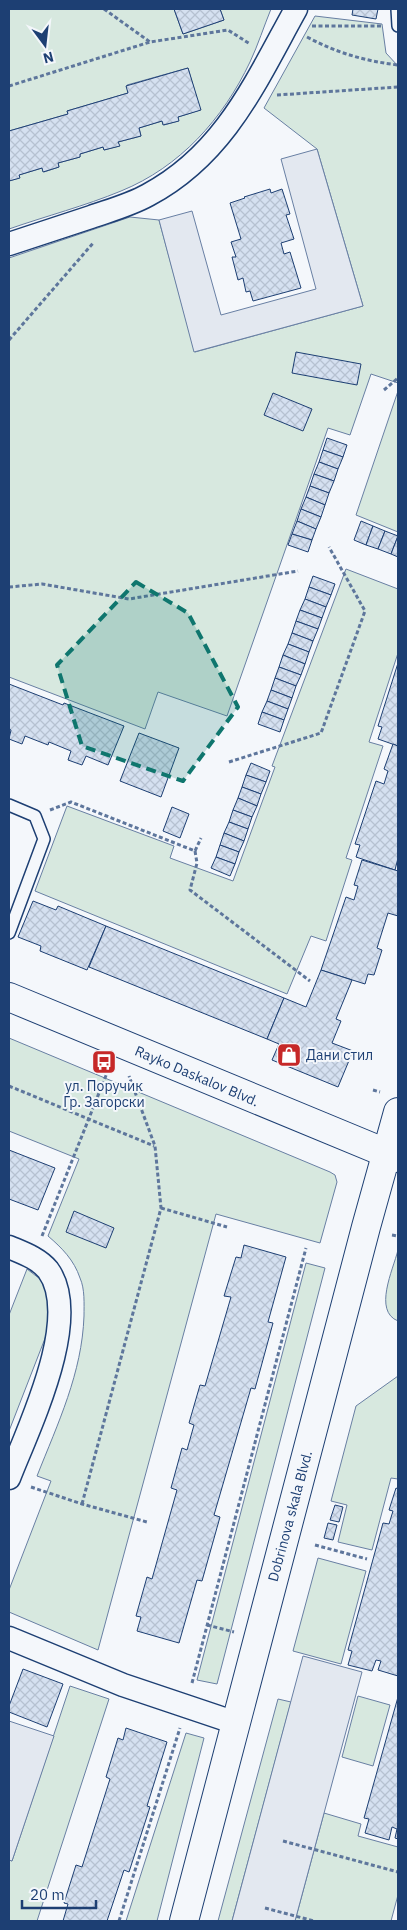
<svg xmlns="http://www.w3.org/2000/svg" width="407" height="1930" font-family="'IBM Plex Sans',sans-serif">
<style>
.green{fill:#d7e8df;stroke:#687fa3}
.parking{fill:#e3e8f0;stroke:#687fa3}
.building{fill:url(#building-cross-hatch);stroke:#1d3f73}
.lines{fill:none;stroke-linecap:round;stroke-linejoin:round}
.lane-casing{stroke:#1d3f73;stroke-width:14}
.street-casing{stroke:#1d3f73;stroke-width:25}
.secondary-casing{stroke:#1d3f73;stroke-width:30}
.path{stroke:#5e769c;stroke-width:3;stroke-dasharray:4 2.5;stroke-linecap:butt}
.lane{stroke:#f4f7fb;stroke-width:11}
.street{stroke:#f4f7fb;stroke-width:22}
.secondary{stroke:#f4f7fb;stroke-width:28}
.marked{fill:#0f766e;fill-opacity:0.2;stroke:#0f766e;stroke-width:4;stroke-dasharray:10 6;stroke-linejoin:round}
.labels{text-anchor:middle;dominant-baseline:central;stroke-width:4;stroke-linejoin:round;paint-order:stroke}
.poi-label{font-size:14px;fill:#1d3f73;stroke:#f4f7fb;text-anchor:start}
.street-label{font-size:14px;fill:#1d3f73;stroke:#f4f7fb}
</style>
<defs>
<pattern id="building-cross-hatch" width="8" height="8" patternUnits="userSpaceOnUse" patternTransform="scale(1.25)"><rect width="8" height="8" fill="#d5e0f0"/><path d="M0 0l8 8M0 8l8-8" fill="none" stroke="#b6c1d1"/></pattern>
</defs>
<rect width="100%" height="100%" fill="#f4f7fb"/>
<g class="green">
<path d="M9,9H174L183,34L224,20L220,9H271C264,26 258,45 250,62C223,119 180,167 121,191C85,206 46,216 9,229V181L19,178V175L42,168L44,172L59,167L58,163L80,157V154L103,147L104,150L119,146L118,142L141,136L139,128L162,121L164,125L178,121V117L200,110L188,68L127,85L128,93L67,111L68,114L9,131Z"/>
<path d="M315,16L382,24L386,53L398,66V383L371,374L350,435L328,428L227,716L158,692L145,729L9,677V258L130,217L159,220L195,352L363,306L317,149L264,108Z"/>
<path d="M398,391V532L356,515Z"/>
<path d="M346,569L398,589V653L369,742L383,746L346,858L352,860L326,941L311,936L287,994L35,891L67,806L174,846L170,858L233,881L275,767L272,766Z"/>
<path d="M9,1038L330,1172L335,1175L337,1182L320,1243L216,1214L98,1650L9,1612V1590L51,1481L37,1476C58,1423 82,1373 84,1316C84,1304 85,1289 80,1278C74,1260 62,1248 48,1236L79,1159L9,1131Z"/>
<path d="M398,1250V1321C373,1311 393,1270 398,1250Z"/>
<path d="M306,1263L325,1268L217,1684L197,1680Z"/>
<path d="M27,1269L40,1279L48,1292L51,1323L9,1431V1315Z"/>
<path d="M398,1376V1479L391,1478L372,1550L338,1542L347,1505L331,1501L356,1406Z"/>
<path d="M318,1558L366,1571L341,1664L293,1651Z"/>
<path d="M70,1686L109,1699L37,1921H9V1860L12,1861Z"/>
<path d="M358,1696L390,1705L373,1766L342,1757Z"/>
<path d="M278,1699L291,1702L232,1921H218Z"/>
<path d="M186,1733L204,1738L157,1921H126Z"/>
<path d="M324,1813L361,1824L358,1836L398,1847V1895L391,1921H295Z"/>
</g>
<g class="parking">
<path d="M317,149L363,306L194,352L159,220L192,211L221,315L316,289L281,159Z"/>
<path d="M303,1656L362,1672L295,1921H232Z"/>
<path d="M9,1721L54,1736L12,1861L9,1860Z"/>
</g>
<g class="building">
<path d="M174,9H220L224,20L183,34Z"/>
<path d="M353,9H378L376,19L352,15Z"/>
<path d="M188,68L201,110L178,117L179,121L163,125L162,121L139,128L141,136L118,142L120,146L104,150L103,147L80,154V157L58,163L59,167L43,172L42,168L19,175L20,178L9,181V131L68,114L67,111L128,93L126,86Z"/>
<path d="M270,189L271,193L282,189L290,214L286,215L294,239L281,243L284,254L290,252L301,288L253,301L250,291L246,292L243,278L238,280L232,257H236L231,242L241,239L230,203L245,198L244,197Z"/>
<path d="M296,352L361,364L357,385L292,373Z"/>
<path d="M273,393L312,409L303,431L264,415Z"/>
<path d="M327,438L347,445L343,457L323,450Z"/>
<path d="M323,450L343,457L338,469L319,462Z"/>
<path d="M319,462L338,469L334,481L314,474Z"/>
<path d="M314,474L334,481L329,493L310,486Z"/>
<path d="M310,486L329,493L325,505L306,497Z"/>
<path d="M306,497L325,505L321,517L301,509Z"/>
<path d="M301,509L321,517L316,529L297,521Z"/>
<path d="M297,521L316,529L312,540L292,534Z"/>
<path d="M361,521L373,526L366,545L354,540Z"/>
<path d="M373,526L385,531L378,549L366,545Z"/>
<path d="M385,531L398,536L391,554L378,549Z"/>
<path d="M292,534L312,540L308,552L288,545Z"/>
<path d="M398,536V557L391,554Z"/>
<path d="M313,576L335,584L331,595L309,587Z"/>
<path d="M309,587L331,595L326,607L305,599Z"/>
<path d="M305,599L326,607L322,618L300,610Z"/>
<path d="M300,610L322,618L318,629L296,621Z"/>
<path d="M296,621L318,629L313,641L292,633Z"/>
<path d="M292,633L313,641L309,652L288,644Z"/>
<path d="M288,644L309,652L305,664L283,655Z"/>
<path d="M283,655L305,664L301,675L279,667Z"/>
<path d="M398,663V746L378,739L382,727L378,726Z"/>
<path d="M279,667L301,675L296,686L275,678Z"/>
<path d="M275,678L296,686L292,698L271,690Z"/>
<path d="M9,684L63,705L64,703L124,726L108,765L86,756L82,765L68,760L71,751L49,742L48,745L25,736L22,744L9,739L11,730L9,729Z"/>
<path d="M271,690L292,698L288,709L267,701Z"/>
<path d="M267,701L288,709L284,720L262,712Z"/>
<path d="M262,712L284,720L280,732L258,724Z"/>
<path d="M139,733L179,748L161,797L120,781Z"/>
<path d="M393,744L398,746V858L395,870L356,857L360,845L355,844L376,781L384,784L388,771L384,769Z"/>
<path d="M251,763L270,771L266,782L246,775Z"/>
<path d="M246,775L266,782L261,794L242,787Z"/>
<path d="M242,787L261,794L257,806L238,798Z"/>
<path d="M238,798L257,806L252,817L233,810Z"/>
<path d="M172,807L189,814L180,838L163,831Z"/>
<path d="M233,810L252,817L248,829L229,822Z"/>
<path d="M229,822L248,829L244,841L224,833Z"/>
<path d="M224,833L244,841L239,852L220,845Z"/>
<path d="M220,845L239,852L235,864L216,857Z"/>
<path d="M216,857L235,864L230,876L211,868Z"/>
<path d="M362,860L398,871V916L388,913L377,948L382,950L374,975L368,974L365,984L321,970L346,897L354,900L358,886L354,885Z"/>
<path d="M33,901L56,910L58,906L106,926L87,970L40,951L41,946L18,937Z"/>
<path d="M106,926L284,998L267,1039L89,967Z"/>
<path d="M321,970L352,980L336,1019L341,1021L332,1043L353,1051L338,1087L272,1060L279,1044L267,1039L284,998L306,1007Z"/>
<path d="M9,1150L55,1168L38,1210L9,1199Z"/>
<path d="M74,1211L114,1228L106,1248L66,1232Z"/>
<path d="M244,1245L286,1257L268,1322L273,1323L255,1389L251,1388L214,1515L220,1517L202,1581L197,1580L179,1643L137,1631L141,1617L136,1616L147,1577L152,1579L177,1490L171,1488L182,1448L187,1450L194,1425L189,1423L200,1385L205,1386L231,1297L224,1296L236,1257L241,1258Z"/>
<path d="M396,1488L398,1489V1676L378,1670L381,1661L376,1660L372,1671L348,1665L352,1651L348,1650L383,1523L389,1524L393,1511L389,1510Z"/>
<path d="M335,1505L343,1507L339,1522L330,1520Z"/>
<path d="M328,1523L337,1525L333,1540L324,1538Z"/>
<path d="M23,1669L63,1684L47,1727L9,1712V1706Z"/>
<path d="M398,1697V1839L395,1838L397,1829L392,1827L389,1840L365,1833L369,1819L364,1818Z"/>
<path d="M126,1728L167,1742L147,1806L150,1807L129,1872L124,1870L107,1921H63L68,1904L64,1903L76,1865L82,1867L110,1779L106,1777L118,1738L123,1740Z"/>
</g>
<g class="lines">
<defs>
<g id="lane">
<path d="M397,9L398,26"/>
<path d="M9,805L35,816L44,839L9,933"/>
</g>
<g id="street">
<path d="M9,244C36,235 64,226 91,217C111,210 130,205 148,195C225,154 256,81 296,9"/>
<path d="M9,1247C23,1253 38,1258 48,1270C83,1318 28,1429 9,1478"/>
<path d="M9,1638L123,1685L236,1723"/>
</g>
<g id="secondary">
<path d="M9,997L398,1158"/>
<path d="M184,1921L366,1227L398,1112"/>
</g>
</defs>
<use href="#lane" class="lane-casing"/>
<use href="#street" class="street-casing"/>
<use href="#secondary" class="secondary-casing"/>
<g class="path">
<path d="M104,9L150,42"/>
<path d="M312,26H381"/>
<path d="M307,37C337,53 365,61 398,65"/>
<path d="M9,86L150,42L228,30L250,44"/>
<path d="M277,95L398,87"/>
<path d="M9,340L94,242"/>
<path d="M384,390L398,378"/>
<path d="M9,587L42,584L129,599L298,571"/>
<path d="M229,762L321,733L365,611L329,547"/>
<path d="M50,810L71,802L195,851L201,838"/>
<path d="M195,851L197,863L190,890L310,981"/>
<path d="M9,1086L154,1146"/>
<path d="M373,1090L380,1092"/>
<path d="M161,1208L227,1227"/>
<path d="M392,1235L398,1236"/>
<path d="M42,1236L109,1068"/>
<path d="M31,1487L82,1504L147,1522"/>
<path d="M82,1504L161,1208L155,1146L129,1076"/>
<path d="M315,1545L367,1559"/>
<path d="M207,1625L234,1632"/>
<path d="M192,1683L306,1248"/>
<path d="M283,1841L398,1872"/>
<path d="M265,1908L314,1921"/>
<path d="M119,1921L180,1728"/>
</g>
<use href="#lane" class="lane"/>
<use href="#street" class="street"/>
<use href="#secondary" class="secondary"/>
</g>
<path class="marked" d="M136,582L188,613L238,707L183,781L82,746L57,665Z"/>
<defs>
<symbol id="shop-square" viewBox="-11 -11 22 22"><rect x="-9" y="-9" width="18" height="18" rx="4" fill="#c62828" stroke="#f4f7fb"/><path d="M-5-2.5h2.3a2.7 3.5 0 0 1 5.4 0H5L5.5 6h-11ZM-1.5-2.5h3a1.5 2.3 0 0 0-3 0Z" fill="#fff"/></symbol>
<symbol id="bus-square" viewBox="-11 -11 22 22"><rect x="-9" y="-9" width="18" height="18" rx="4" fill="#c62828" stroke="#f4f7fb"/><path d="M-5-6H5V4H4V6H2V4H-2V6H-4V4H-5ZM-3.5-4V0h7V-4ZM-3.5 1.2v1.5H-2V1.2ZM2 1.2v1.5H3.5V1.2Z" fill="#fff"/></symbol>
</defs>
<g fill-rule="evenodd">
<use href="#shop-square" x="275" y="1041" width="28" height="28"/>
<use href="#bus-square" x="90" y="1048" width="28" height="28"/>
</g>
<g class="labels">
<g class="poi-label">
<text x="306" y="1055">Дани стил</text>
<text x="104" y="1086" text-anchor="middle">ул. Поручик<tspan x="104" dy="16">Гр. Загорски</tspan></text>
</g>
<g class="street-label">
<text transform="translate(197 1076) rotate(23)">Rayko Daskalov Blvd.</text>
<text transform="translate(290 1516) rotate(-75)">Dobrinova skala Blvd.</text>
</g>
</g>
<rect width="407" height="1930" fill="none" stroke="#1d3f73" stroke-width="20"/>
<g transform="translate(45 45) rotate(165)" stroke="#f4f7fb" stroke-width="4" paint-order="stroke">
<path d="M0-4L9 19L0 12L-9 19Z" fill="#1d3f73"/>
<text y="-8" font-size="14" font-weight="bold" text-anchor="middle" fill="#1d3f73">N</text>
</g>
<path d="M22 1900v8h74v-8" fill="none" stroke="#1d3f73" stroke-width="2.5"/>
<text x="30" y="1900" font-size="15" fill="#1d3f73" stroke="#f4f7fb" stroke-width="4" paint-order="stroke">20 m</text>
</svg>
